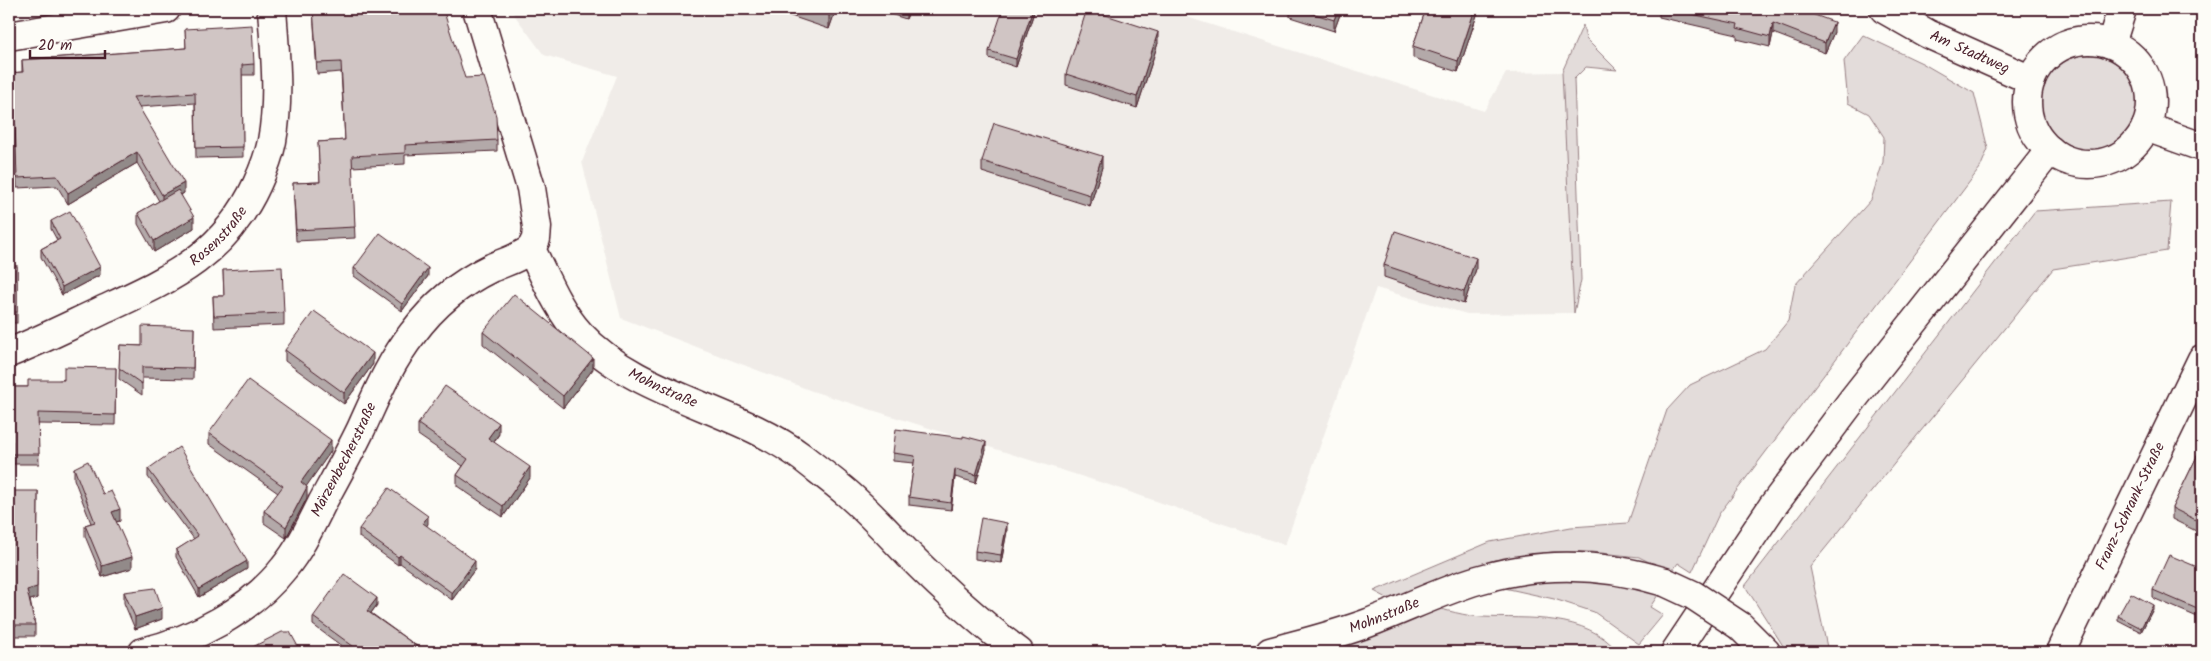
<svg xmlns="http://www.w3.org/2000/svg" width="2211" height="661" font-family="Kalam,sans-serif">
<style>
.built{fill:#f0ece8}
.green{fill:#e3dcda;stroke:#967e82}
.lines{fill:none;stroke-linecap:round;stroke-linejoin:round}
.minor-casing{stroke:#4a1f2b;stroke-width:31}
.major-casing{stroke:#4a1f2b;stroke-width:31}
.minor{stroke:#fdfcf7;stroke-width:28}
.major{stroke:#fdfcf7;stroke-width:28}
.minor-bridge-casing{stroke:#4a1f2b;stroke-width:31;stroke-linecap:butt}
.minor-bridge{stroke:#fdfcf7;stroke-width:28}
.wall{fill:#b3a9a9;stroke:#4a1f2b}
.shaded-wall{fill:#928a89;stroke:#4a1f2b}
.building{fill:#d0c5c4;stroke:#4a1f2b}
.labels{text-anchor:middle;dominant-baseline:central;stroke-width:5;stroke-linejoin:round;paint-order:stroke}
.street-label{font-size:15px;fill:#4a1f2b;stroke:#fdfcf7}
</style>
<rect width="100%" height="100%" fill="#fdfcf7"/>
<filter id="ink" filterUnits="userSpaceOnUse"><feTurbulence type="fractalNoise" baseFrequency=".02" numOctaves="2"/><feDisplacementMap in="SourceGraphic" scale="10" xChannelSelector="R" yChannelSelector="G"/><feConvolveMatrix kernelMatrix="1 2 1 2 8 2 1 2 1" color-interpolation-filters="sRGB"/></filter>
<g filter="url(#ink)">
<path class="built" d="M510,9H1161L1484,111L1506,73L1562,72L1574,313L1467,314L1376,288L1285,545L1109,485L812,391L621,318L582,162L617,76L544,55Z"/>
<g class="green">
<path d="M1583,25L1586,39L1617,70L1586,67L1574,79L1581,280L1574,313L1562,72Z"/>
<path d="M1863,35L1922,63L1974,93L1988,149L1980,168L1719,514L1692,572L1678,563L1671,573L1639,557L1592,552H1552L1494,560L1389,599L1374,591L1490,542L1571,527L1628,523L1667,410L1690,385L1765,349L1788,321L1795,285L1871,200L1883,162L1884,137L1869,114L1848,103L1844,61Z"/>
<circle cx="2089" cy="104" r="49"/>
<path d="M2171,202L2167,251L2053,269L1810,567L1828,652H1787L1745,586L2035,211Z"/>
<path d="M1532,579H1605L1658,595L1650,607L1663,615L1639,644L1594,612L1554,599L1500,587Z"/>
<path d="M1429,606C1446,610 1465,616 1482,617C1527,619 1586,612 1618,652H1300Z"/>
</g>
<g class="lines">
<defs>
<g id="minor">
<path id="s1" d="M477,9L531,188L537,227L536,239L531,249C545,277 558,310 580,334C638,397 736,407 803,458C818,470 833,481 847,493C869,512 889,534 909,555C943,589 980,623 1019,652"/>
<path id="s2" d="M1884,9L1928,34L2031,80"/>
<path d="M9,36L166,9"/>
<path d="M2146,127L2202,147"/>
<path id="s3" d="M9,353C39,341 69,326 99,312C167,280 223,258 257,184C263,171 269,156 272,141C280,98 275,53 272,9"/>
<path d="M1740,626L1766,652"/>
<path id="s4" d="M143,652C194,640 251,610 284,568C300,549 311,525 322,503C335,479 349,454 361,429C376,396 390,362 413,333C433,306 460,283 491,268C505,262 519,258 531,249"/>
<path id="s5" d="M1270,652C1302,643 1336,635 1368,623C1405,609 1441,591 1478,580C1541,561 1603,563 1665,582"/>
<path id="s6" d="M2060,652L2202,359"/>
</g>
<g id="major">
<circle cx="2089" cy="102" r="62"/>
<path d="M2111,44L2122,9"/>
<path d="M1675,652L1772,507L1854,398L2050,150"/>
</g>
</defs>
<use href="#minor" class="minor-casing"/>
<use href="#major" class="major-casing"/>
<use href="#minor" class="minor"/>
<use href="#major" class="major"/>
<defs>
<path id="minor-bridge" d="M1665,582L1693,595L1740,626"/>
</defs>
<use href="#minor-bridge" class="minor-bridge-casing"/>
<use href="#minor-bridge" class="minor-bridge"/>
</g>
<g class="wall">
<path d="M313,9L465,78L497,140V151L405,155V164L352,167L355,238L296,241L293,183L320,182L318,142L345,140L341,72L317,74Z"/>
<path d="M785,9H836L829,29L785,14Z"/>
<path d="M874,9H910L906,19Z"/>
<path d="M1035,9L1016,67L989,58V51Z"/>
<path d="M1290,9H1342L1334,31L1290,17Z"/>
<path d="M1426,9H1479L1458,72L1413,58V46Z"/>
<path d="M1659,9H1798L1834,32L1825,53L1773,33L1770,47L1737,39V35L1659,17Z"/>
<path d="M185,29L254,64V75H242L243,157L196,158L195,103L139,107L184,193L181,195L194,228L154,252L138,224V213L159,201L137,163L68,204L57,186L17,188L15,135H9V73L22,72V60L186,48Z"/>
<path d="M1158,43L1137,108L1066,85V74Z"/>
<path d="M982,161L1102,167L1090,206L982,172Z"/>
<path d="M51,221L100,275L62,295L41,257V249L57,240L51,229Z"/>
<path d="M1384,265L1476,269L1464,304L1384,277Z"/>
<rect x="9" y="266" width="8" height="57"/>
<path d="M354,268L428,276L402,311L354,276Z"/>
<path d="M223,270L284,313V325L214,328L213,296H224Z"/>
<path d="M194,328L193,379L142,378V395L119,379L120,345L142,346Z"/>
<path d="M483,332L593,369L563,408L483,344Z"/>
<path d="M285,350L373,364L344,404L285,361Z"/>
<path d="M116,368L115,425L38,424L39,464H12V452H9V387H28Z"/>
<path d="M418,424L499,434L494,442L530,478L503,517L457,486V475L463,466L418,435Z"/>
<path d="M209,433L331,451L306,486L307,498L286,538L264,523V511L278,493L209,444Z"/>
<path d="M2202,446V534L2172,519V508Z"/>
<path d="M986,450L976,483L955,477L951,510L909,505V497L914,463L893,461V453Z"/>
<path d="M74,468L103,494L120,521L116,522L132,568L102,577L85,536V525L91,523L74,479Z"/>
<path d="M148,469L247,569L199,597L176,557V550L194,539L148,477Z"/>
<path d="M9,491L37,598L30,600L35,625V636H9Z"/>
<path d="M428,524L426,526L475,569L452,600L400,563L398,565L359,537V529Z"/>
<path d="M1007,531L1001,563L975,559V551Z"/>
<path d="M2202,569V619L2153,598V590Z"/>
<path d="M124,592L162,619L135,629L124,603Z"/>
<path d="M377,605L371,613L425,652H350L313,625V617Z"/>
<path d="M2153,609L2141,632L2118,620V616Z"/>
</g>
<g class="shaded-wall">
<path d="M831,9H836L829,29V15Z"/>
<path d="M906,9H910L906,19Z"/>
<path d="M1033,9H1035L1016,67V59Z"/>
<path d="M1338,9H1342L1334,31V20Z"/>
<path d="M1475,9H1479L1458,72V61Z"/>
<path d="M1834,22V32L1825,53V43Z"/>
<path d="M1773,23V33L1770,47V37Z"/>
<path d="M1158,32V43L1137,108V97Z"/>
<path d="M137,152V163L68,204V193Z"/>
<path d="M1102,156V167L1090,206V195Z"/>
<path d="M184,183V193L162,205V195Z"/>
<path d="M194,217V228L154,252V241Z"/>
<path d="M1476,258V269L1464,304V292Z"/>
<path d="M100,267V275L62,295V287Z"/>
<path d="M428,268V276L402,311V304Z"/>
<path d="M373,353V364L344,404V393Z"/>
<path d="M593,358V369L563,408V396Z"/>
<path d="M499,423V434L488,449V438Z"/>
<path d="M331,440V451L301,494V482Z"/>
<path d="M986,442V450L976,483V475Z"/>
<path d="M530,467V478L503,517V506Z"/>
<path d="M955,469V477L951,510V503Z"/>
<path d="M307,487V498L286,538V527Z"/>
<path d="M38,491L37,598L27,601V590Z"/>
<path d="M120,509V521L112,523V512Z"/>
<path d="M428,516V524L423,531V523Z"/>
<path d="M1007,523V531L1001,563V555Z"/>
<path d="M400,555V563L398,565V557Z"/>
<path d="M132,557V568L102,577V566Z"/>
<path d="M247,561V569L199,597V589Z"/>
<path d="M475,561V569L452,600V593Z"/>
<path d="M377,598V605L367,618V611Z"/>
<path d="M2153,605V609L2141,632V628Z"/>
<path d="M162,608V619L135,629V617Z"/>
</g>
<g class="building">
<path d="M313,9H443L465,78L484,77L496,116L497,140L405,145V153L352,156L355,227L296,230L293,183L320,182L318,142L345,140L341,62L317,63Z"/>
<path d="M811,9H831L829,15Z"/>
<path d="M1003,9H1033L1016,59L989,51Z"/>
<path d="M1087,9L1158,32L1137,97L1066,74Z"/>
<path d="M1299,9H1338L1334,20Z"/>
<path d="M1426,9H1475L1458,61L1413,46Z"/>
<path d="M1668,9H1798L1834,22L1825,43L1773,23L1770,37L1737,28L1738,24Z"/>
<path d="M252,25L254,64L242,65L243,147L196,148L195,93L133,97L184,183L162,195L137,152L68,193L57,176L17,178L15,124L9,125V73L23,72L22,60L186,48L185,29Z"/>
<path d="M994,123L1102,156L1090,195L982,161Z"/>
<path d="M178,190L194,217L154,241L138,213Z"/>
<path d="M70,211L100,267L62,287L41,249L60,239L51,221Z"/>
<path d="M1395,231L1476,258L1464,292L1384,265Z"/>
<path d="M380,233L428,268L402,304L354,268Z"/>
<rect x="9" y="266" width="8" height="46"/>
<path d="M282,267L284,313L214,316L213,296H224L223,270Z"/>
<path d="M514,294L593,358L563,396L483,332Z"/>
<path d="M314,311L373,353L344,393L285,350Z"/>
<path d="M142,326L194,328L193,368L142,367V384L119,368L120,345L142,346Z"/>
<path d="M64,367L116,368L115,415L38,413L39,454H12V441H9V387H28V380H64Z"/>
<path d="M248,380L331,440L301,482L307,487L286,527L264,511L283,486L209,433Z"/>
<path d="M445,386L499,423L488,438L530,467L503,506L457,475L468,459L418,424Z"/>
<path d="M896,429L963,438V436L986,442L976,475L955,469L951,503L909,497L915,456L893,453Z"/>
<path d="M2202,446V523L2172,508Z"/>
<path d="M179,447L247,561L199,589L176,550L198,536L148,469Z"/>
<path d="M88,461L103,494L111,491L120,509L112,512L132,557L102,566L85,525L95,522L74,468Z"/>
<path d="M389,488L428,516L423,523L475,561L452,593L400,555L398,557L359,529Z"/>
<path d="M9,491H38L37,587L27,590L35,625H9Z"/>
<path d="M981,518L1007,523L1001,555L975,551Z"/>
<path d="M2169,555L2202,569V611L2153,590Z"/>
<path d="M344,574L377,598L367,611L425,652H361L313,617Z"/>
<path d="M155,588L162,608L135,617L124,592Z"/>
<path d="M2131,593L2153,605L2141,628L2118,616Z"/>
<path d="M282,632H290L301,652H243Z"/>
</g>
</g>
<g class="labels">
<g class="street-label">
<text stroke="none"><textPath href="#s2" startOffset="96">Am Stadtweg</textPath></text>
<text stroke="none"><textPath href="#s3" startOffset="242">Rosenstraße</textPath></text>
<text stroke="none"><textPath href="#s1" startOffset="448">Mohnstraße</textPath></text>
<text stroke="none"><textPath href="#s4" startOffset="291">Märzenbecherstraße</textPath></text>
<text stroke="none"><textPath href="#s6" startOffset="162">Franz-Schrank-Straße</textPath></text>
<text stroke="none"><textPath href="#s5" startOffset="120">Mohnstraße</textPath></text>
</g>
</g>
<rect width="2211" height="661" fill="none" stroke="#fdfcf7" stroke-width="30"/>
<rect x="15" y="15" width="2181" height="631" fill="none" stroke="#4a1f2b" stroke-width="2" filter="url(#ink)"/>
<path d="M30 50v8h75v-8" fill="none" stroke="#4a1f2b" stroke-width="2.5"/>
<text x="38" y="50" font-size="15" fill="#4a1f2b" stroke="#fdfcf7" stroke-width="4" paint-order="stroke">20 m</text>
</svg>
